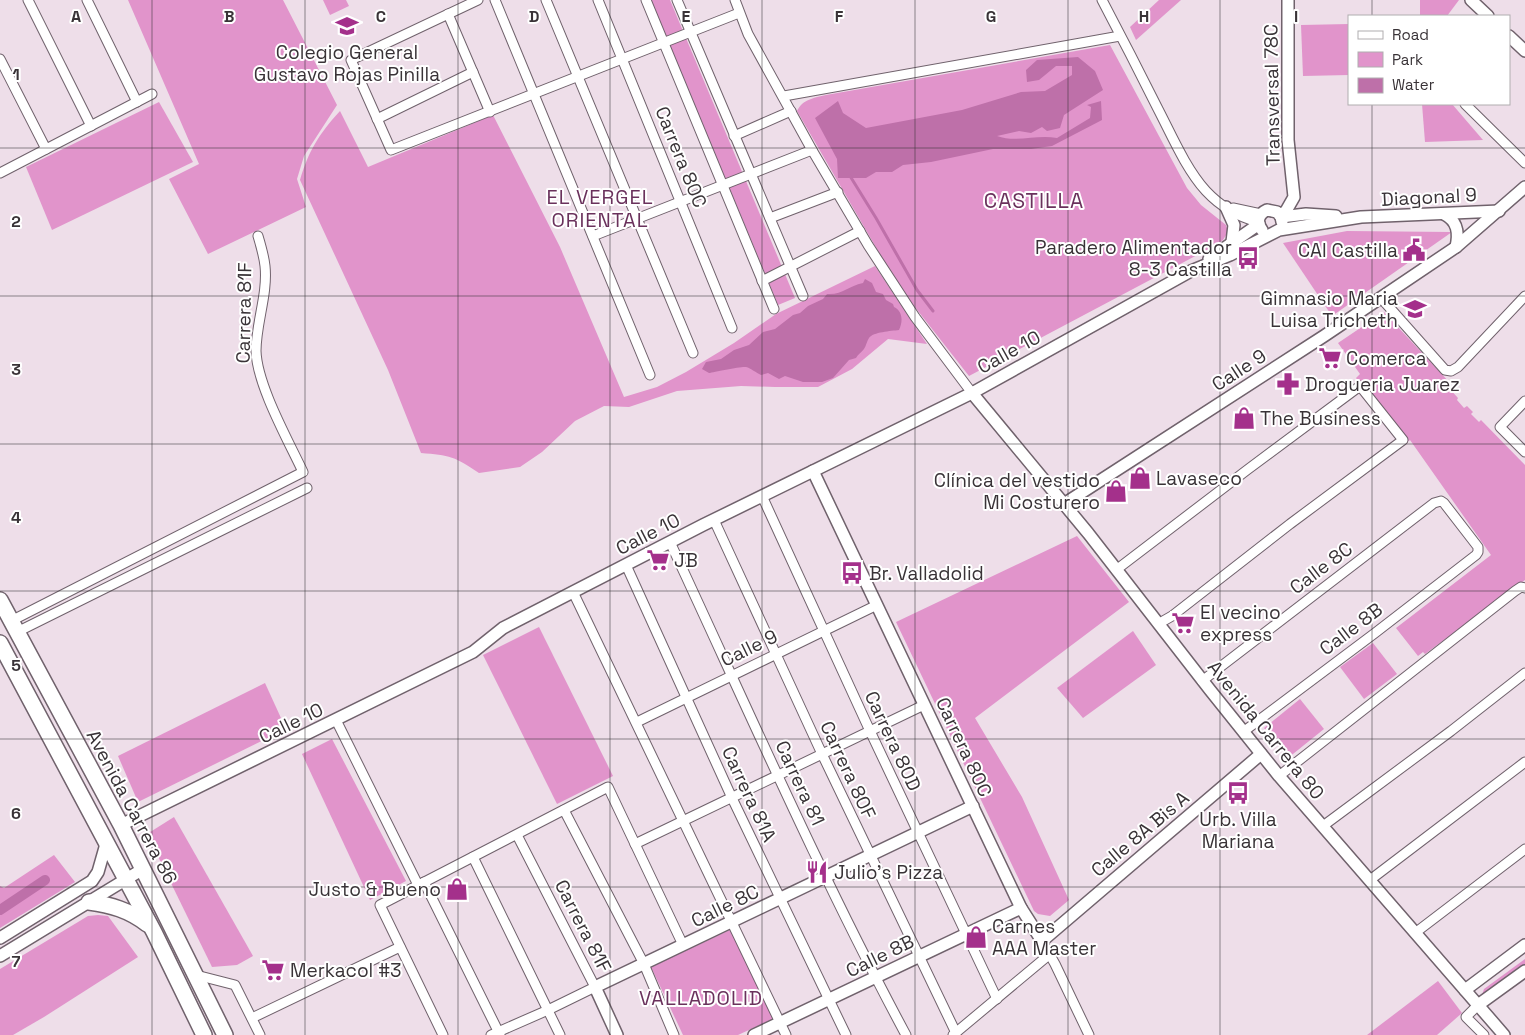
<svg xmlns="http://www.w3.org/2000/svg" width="1525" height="1035" font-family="'Space Grotesk',sans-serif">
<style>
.green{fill:#e194cb}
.water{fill:#be70a9}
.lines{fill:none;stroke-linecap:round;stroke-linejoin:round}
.stream{stroke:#be70a9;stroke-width:3}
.canal{stroke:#be70a9;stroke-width:10}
.minor-casing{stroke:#70626c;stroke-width:11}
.tertiary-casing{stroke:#70626c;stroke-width:14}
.primary-casing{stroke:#70626c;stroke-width:18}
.minor{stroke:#fff;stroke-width:9}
.tertiary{stroke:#fff;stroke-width:11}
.primary{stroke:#fff;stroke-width:15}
.grid{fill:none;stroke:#393337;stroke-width:1;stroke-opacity:0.55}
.labels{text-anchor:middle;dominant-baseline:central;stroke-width:4;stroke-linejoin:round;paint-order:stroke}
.poi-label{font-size:19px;fill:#393337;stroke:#fff;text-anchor:start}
.street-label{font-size:19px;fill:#393337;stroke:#fff}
.neighbourhood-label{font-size:20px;letter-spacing:1px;fill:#6a315c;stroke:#fff}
.quarter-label{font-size:21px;letter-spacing:1px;fill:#6a315c;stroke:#fff}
.grid-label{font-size:16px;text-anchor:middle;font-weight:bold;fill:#393337;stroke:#fff;stroke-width:4;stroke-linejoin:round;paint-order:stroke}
</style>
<rect width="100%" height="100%" fill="#eedee9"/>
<g class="green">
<path d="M128,0H283L337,105L304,156L297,179L306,207L208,254L169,179L199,164Z"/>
<path d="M323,0H346L349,6L330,15Z"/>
<path d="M651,0H670L795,298L778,305Z"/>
<path d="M1159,0H1181L1136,40L1130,27Z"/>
<path d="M1420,0H1459L1447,16H1420Z"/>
<path d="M1349,24V75L1303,76L1301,25Z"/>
<path d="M1110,45L1187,188L1201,205L1226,225L1228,232L1223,240L1218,244L969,376L914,306L889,270L797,111C803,99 814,98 826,95Z"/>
<path d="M159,102L193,162L52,230L26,167Z"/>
<path d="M1422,104H1452L1483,140L1425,142Z"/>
<path d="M340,111L368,167L493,115L560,247L624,397L657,387L686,372L734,343L776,314L875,266L927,344L888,339L852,369L818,387H775L741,386L677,391L629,407L604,406L575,421L542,452L520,467L479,473C456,457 449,455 421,453L388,370L300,180C309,150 319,134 340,111Z"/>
<path d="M1347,231L1452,232L1332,316L1283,243Z"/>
<path d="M1384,312L1450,383L1447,386L1458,398L1457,400L1464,408L1467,406L1473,412L1471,414L1479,422L1481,420L1525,465V580L1425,654L1423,652L1418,656L1396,628L1491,555L1410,440L1406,443L1356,378L1360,374L1338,343Z"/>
<path d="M1077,536L1129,602L975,718L1022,797L1069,900L1050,916L1038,914L1034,911L896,622Z"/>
<path d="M539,627L613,776L557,804L483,655Z"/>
<path d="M1133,631L1156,665L1083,718L1057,688Z"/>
<path d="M1373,643L1397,674L1364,699L1340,667Z"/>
<path d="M265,683L286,729L138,802L118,756Z"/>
<path d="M1300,699L1324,729L1288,758L1264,728Z"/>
<path d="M332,739L406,881L370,900L302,754Z"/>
<path d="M174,817L253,956L237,965L212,967L147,834Z"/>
<path d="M54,855L75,882L0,928V886L4,888Z"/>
<path d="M98,915L108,916L138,957L44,1017L13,1035H0V969L88,916Z"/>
<path d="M732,929L773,1019L738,1035H683L651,967Z"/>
<path d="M1525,959V967L1484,997L1482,995L1484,989Z"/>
<path d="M1438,981L1462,1013L1437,1035H1367Z"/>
</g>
<g class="water">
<path d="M1078,57L1095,71L1103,90L1064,115L1060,128L1047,131L1042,127L1031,133L1019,131L997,136C1016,143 1037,134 1057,138L1090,118L1091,107L1087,105L1101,101L1102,120L1052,146L1031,149H993L931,162L903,165L892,172H876L866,178H838L837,159L815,118L838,101L843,113L866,128L962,110L1021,92L1045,91L1072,75V66H1056L1039,80L1027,82L1026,70L1037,60Z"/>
<path d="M865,279L872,283L876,292L883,294L886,300L893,304L894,307C903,311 903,322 899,330C891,331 873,332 869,338C867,341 866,346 864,349C861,353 858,354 856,358L849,360L833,378L822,382H803L785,376L779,379L768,373L761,375C756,373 751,368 746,367C742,366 714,372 709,373L702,369L706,362L721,359L734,350L749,345L763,332L775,329L793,315L800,313L808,306L823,299L827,294C843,295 848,286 863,283Z"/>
</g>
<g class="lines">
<path class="stream" d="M850,176L876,218L917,290L933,311"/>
<path class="canal" d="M0,910L45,880"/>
<defs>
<g id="minor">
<path d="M28,0L91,126"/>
<path d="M87,0L137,102"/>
<path d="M478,0L351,60L391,150L739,13"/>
<path d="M495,0L650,375"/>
<path d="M546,0L693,353"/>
<path d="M598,0L732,328"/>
<path d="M646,0L774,309"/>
<path d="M677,0L803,296"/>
<path d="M735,0L748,34L812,150L868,245L915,317L972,393"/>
<path d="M1102,0C1121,36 1140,73 1158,109C1172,136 1186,169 1206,191C1220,206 1239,217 1258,222"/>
<path d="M448,14L490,112"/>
<path d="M0,59L46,149"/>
<path d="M784,96L1120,36"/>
<path d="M1465,104L1525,163"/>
<path d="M377,119L473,72"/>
<path d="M734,136L791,111"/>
<path d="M0,173L152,94"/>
<path d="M1233,208L1261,214"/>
<path d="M770,218L838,192"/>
<path d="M593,236L812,150"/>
<path d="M762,281L860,231"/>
<path d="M1381,298L1445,370L1451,371L1458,367L1525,296"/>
<path d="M1525,401L1500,427L1525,452"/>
<path d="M762,496L870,731L997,999"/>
<path d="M714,520L822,754L956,1033"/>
<path d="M670,542C747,707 820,875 906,1035"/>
<path d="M626,565L732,798L846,1035"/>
<path d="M1116,570L1247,470L1360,386L1403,440L1290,524L1172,616L1158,624"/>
<path d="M573,592L786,1035"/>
<path d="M11,621L303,472C288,440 257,385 256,351C256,323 268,294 265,266C264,256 261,246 258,236"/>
<path d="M17,632L307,488"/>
<path d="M1202,681L1434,503L1441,501L1444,503L1478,547V552L1476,555L1375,633L1243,732"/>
<path d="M336,720L418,885"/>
<path d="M637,722L877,605"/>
<path d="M1279,776L1515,591L1521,587L1525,588"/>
<path d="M564,810L644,964L674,1035"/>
<path d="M1323,826L1451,731L1525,673"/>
<path d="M635,844L924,705"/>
<path d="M473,857L560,1035"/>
<path d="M1370,880L1525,762"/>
<path d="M424,882L500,1035"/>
<path d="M1415,933L1525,849"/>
<path d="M1042,941L1055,964L1089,1035"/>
<path d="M196,975L235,985L260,1035"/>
<path d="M1478,1005L1466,1017L1484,1035"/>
<path d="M252,1018L400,947"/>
<path d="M443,1035L380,905L608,787L683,945"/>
<path d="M491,1035L548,1010L595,987L517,835"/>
<path d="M953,1035L1050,954"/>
</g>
<g id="tertiary">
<path d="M1471,0L1488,16"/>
<path d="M1509,36L1525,51"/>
<path d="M1226,207L1234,225L1232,242"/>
<path d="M1444,214C1458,221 1459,233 1456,247"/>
<path d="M1280,215L1286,211L1294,197L1288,140V0"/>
<path d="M1281,217L1306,214L1336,216"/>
<path d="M1262,230C1256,222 1258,214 1267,210L1277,212L1281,217L1282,222"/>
<path d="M1209,259L1259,224"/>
<path d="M972,393L1088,533L1210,690L1279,776L1504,1035"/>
<path d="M813,471L1021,908L1042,941L1261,754"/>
<path d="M1064,504L1324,336L1456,247L1525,187"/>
<path d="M121,825L473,652L503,628L703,525L972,393L1191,271L1230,255L1279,230L1361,217L1499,211"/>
<path d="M0,938L92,881L98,872L106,844"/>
<path d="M0,956L143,869"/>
<path d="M1465,990L1525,945"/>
<path d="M1478,1005L1525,971"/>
<path d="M617,1035L595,987L973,806"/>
<path d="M754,1035L1021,908"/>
</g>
<g id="primary">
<path d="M0,600L121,825L225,1035"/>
<path d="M0,643L154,932L204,1035"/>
<path d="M89,902C111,905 129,910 147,924"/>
</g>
</defs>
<use href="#minor" class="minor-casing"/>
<use href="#tertiary" class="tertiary-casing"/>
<use href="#primary" class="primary-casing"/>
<use href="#minor" class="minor"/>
<use href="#tertiary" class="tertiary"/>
<use href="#primary" class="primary"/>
</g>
<path class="grid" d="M152,0V1035M305,0V1035M458,0V1035M610,0V1035M762,0V1035M915,0V1035M1068,0V1035M1220,0V1035M1372,0V16M1372,104V1035M0,148H1525M0,296H1525M0,444H1525M0,591H1525M0,739H1525M0,887H1525"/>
<defs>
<symbol id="school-bare" viewBox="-9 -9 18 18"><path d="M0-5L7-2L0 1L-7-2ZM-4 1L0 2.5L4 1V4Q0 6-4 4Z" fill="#a4308b" stroke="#fff" stroke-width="2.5" paint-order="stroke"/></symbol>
<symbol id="civic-bare" viewBox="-9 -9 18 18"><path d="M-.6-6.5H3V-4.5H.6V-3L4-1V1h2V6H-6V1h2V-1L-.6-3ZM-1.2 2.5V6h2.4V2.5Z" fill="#a4308b" stroke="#fff" stroke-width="2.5" paint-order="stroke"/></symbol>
<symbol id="bus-bare" viewBox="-9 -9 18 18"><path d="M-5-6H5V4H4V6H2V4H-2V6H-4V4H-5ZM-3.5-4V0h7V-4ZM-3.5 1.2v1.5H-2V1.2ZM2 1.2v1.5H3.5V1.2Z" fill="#a4308b" stroke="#fff" stroke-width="2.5" paint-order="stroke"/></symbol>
<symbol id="supermarket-bare" viewBox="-9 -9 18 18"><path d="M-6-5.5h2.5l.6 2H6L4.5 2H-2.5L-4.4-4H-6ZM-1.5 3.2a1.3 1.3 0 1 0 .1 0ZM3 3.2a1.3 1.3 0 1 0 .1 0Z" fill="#a4308b" stroke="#fff" stroke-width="2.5" paint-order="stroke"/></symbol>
<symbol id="pharmacy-bare" viewBox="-9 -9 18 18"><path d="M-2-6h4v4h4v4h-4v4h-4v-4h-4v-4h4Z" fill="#a4308b" stroke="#fff" stroke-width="2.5" paint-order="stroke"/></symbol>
<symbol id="shop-bare" viewBox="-9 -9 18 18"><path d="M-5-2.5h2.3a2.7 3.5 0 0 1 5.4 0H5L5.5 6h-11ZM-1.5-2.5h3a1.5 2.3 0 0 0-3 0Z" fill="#a4308b" stroke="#fff" stroke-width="2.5" paint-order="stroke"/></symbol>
<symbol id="restaurant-bare" viewBox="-9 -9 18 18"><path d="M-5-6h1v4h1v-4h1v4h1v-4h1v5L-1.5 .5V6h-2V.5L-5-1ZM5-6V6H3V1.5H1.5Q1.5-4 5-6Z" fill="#a4308b" stroke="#fff" stroke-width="2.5" paint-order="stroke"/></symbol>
</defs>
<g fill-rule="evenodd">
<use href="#school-bare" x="331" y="10" width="32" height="32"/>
<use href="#civic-bare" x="1398" y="234" width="32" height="32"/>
<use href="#bus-bare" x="1232" y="242" width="32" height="32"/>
<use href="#school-bare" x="1399" y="293" width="32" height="32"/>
<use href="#supermarket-bare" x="1314" y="342" width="32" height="32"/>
<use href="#pharmacy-bare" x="1272" y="368" width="32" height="32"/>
<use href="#shop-bare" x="1228" y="402" width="32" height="32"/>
<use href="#shop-bare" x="1124" y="462" width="32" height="32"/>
<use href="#shop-bare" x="1100" y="475" width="32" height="32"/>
<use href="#supermarket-bare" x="642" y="544" width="32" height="32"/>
<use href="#bus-bare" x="836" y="557" width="32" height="32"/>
<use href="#supermarket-bare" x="1167" y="607" width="32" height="32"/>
<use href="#bus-bare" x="1222" y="777" width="32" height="32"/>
<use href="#restaurant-bare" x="801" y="856" width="32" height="32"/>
<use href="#shop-bare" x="441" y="873" width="32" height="32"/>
<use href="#shop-bare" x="960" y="921" width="32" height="32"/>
<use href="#supermarket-bare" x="257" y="954" width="32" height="32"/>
</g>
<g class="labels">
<g class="poi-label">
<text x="347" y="52" text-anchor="middle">Colegio General<tspan x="347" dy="22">Gustavo Rojas Pinilla</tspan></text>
<text x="1232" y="247" text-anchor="end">Paradero Alimentador<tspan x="1232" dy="22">8-3 Castilla</tspan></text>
<text x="1398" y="250" text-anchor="end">CAI Castilla</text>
<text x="1398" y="298" text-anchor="end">Gimnasio Maria<tspan x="1398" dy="22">Luisa Tricheth</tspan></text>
<text x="1346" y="358">Comerca</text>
<text x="1305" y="384">Drogueria Juarez</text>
<text x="1260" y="418">The Business</text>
<text x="1156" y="478">Lavaseco</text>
<text x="1100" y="480" text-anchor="end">Clínica del vestido<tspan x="1100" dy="22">Mi Costurero</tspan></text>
<text x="674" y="560">JB</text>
<text x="869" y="573">Br. Valladolid</text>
<text x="1200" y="612">El vecino<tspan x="1200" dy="22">express</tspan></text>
<text x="1238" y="819" text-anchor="middle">Urb. Villa<tspan x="1238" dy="22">Mariana</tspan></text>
<text x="834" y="872">Julio's Pizza</text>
<text x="441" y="889" text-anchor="end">Justo &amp; Bueno</text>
<text x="992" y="926">Carnes<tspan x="992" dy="22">AAA Master</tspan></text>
<text x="290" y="970">Merkacol #3</text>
</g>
<g class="street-label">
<text transform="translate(1272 95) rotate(-91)">Transversal 78C</text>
<text transform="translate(681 157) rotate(68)">Carrera 80C</text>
<text transform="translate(1429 197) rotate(-3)">Diagonal 9</text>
<text transform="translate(244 313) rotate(-89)">Carrera 81F</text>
<text transform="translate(1009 352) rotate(-29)">Calle 10</text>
<text transform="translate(1239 370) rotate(-33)">Calle 9</text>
<text transform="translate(648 534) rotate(-27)">Calle 10</text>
<text transform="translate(1321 568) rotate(-37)">Calle 8C</text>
<text transform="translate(1351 629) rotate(-37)">Calle 8B</text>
<text transform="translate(749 648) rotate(-26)">Calle 9</text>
<text transform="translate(291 723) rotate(-26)">Calle 10</text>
<text transform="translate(1266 730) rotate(51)">Avenida Carrera 80</text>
<text transform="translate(893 741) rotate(65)">Carrera 80D</text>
<text transform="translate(964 747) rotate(65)">Carrera 80C</text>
<text transform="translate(848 770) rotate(65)">Carrera 80F</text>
<text transform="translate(800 783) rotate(65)">Carrera 81</text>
<text transform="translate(749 794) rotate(65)">Carrera 81A</text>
<text transform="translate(132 807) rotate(62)">Avenida Carrera 86</text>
<text transform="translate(1140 834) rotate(-40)">Calle 8A Bis A</text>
<text transform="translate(725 906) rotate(-26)">Calle 8C</text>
<text transform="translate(583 926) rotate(63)">Carrera 81F</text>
<text transform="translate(880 956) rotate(-26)">Calle 8B</text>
</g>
<g class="neighbourhood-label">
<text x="600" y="197">EL VERGEL<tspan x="600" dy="23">ORIENTAL</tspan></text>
<text x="701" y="998">VALLADOLID</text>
</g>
<g class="quarter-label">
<text x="1034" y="200">CASTILLA</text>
</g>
</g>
<g class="grid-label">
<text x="76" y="22">A</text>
<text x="229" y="22">B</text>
<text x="381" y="22">C</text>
<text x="534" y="22">D</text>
<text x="686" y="22">E</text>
<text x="839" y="22">F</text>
<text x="991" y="22">G</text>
<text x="1144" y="22">H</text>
<text x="1296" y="22">I</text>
<text x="16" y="80">1</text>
<text x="16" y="227">2</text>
<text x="16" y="375">3</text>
<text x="16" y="523">4</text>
<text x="16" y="671">5</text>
<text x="16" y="819">6</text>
<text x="16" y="967">7</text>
</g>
<rect x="1348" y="15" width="162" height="90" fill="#ffffff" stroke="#b0adaf"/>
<rect x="1358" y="31" width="25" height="8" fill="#ffffff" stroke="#b0adaf"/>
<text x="1392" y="40" font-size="15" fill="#393337">Road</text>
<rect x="1358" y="52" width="25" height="15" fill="#e194cb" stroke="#b0adaf"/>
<text x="1392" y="65" font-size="15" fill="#393337">Park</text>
<rect x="1358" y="78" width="25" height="15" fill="#be70a9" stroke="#b0adaf"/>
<text x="1392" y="90" font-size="15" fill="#393337">Water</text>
</svg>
